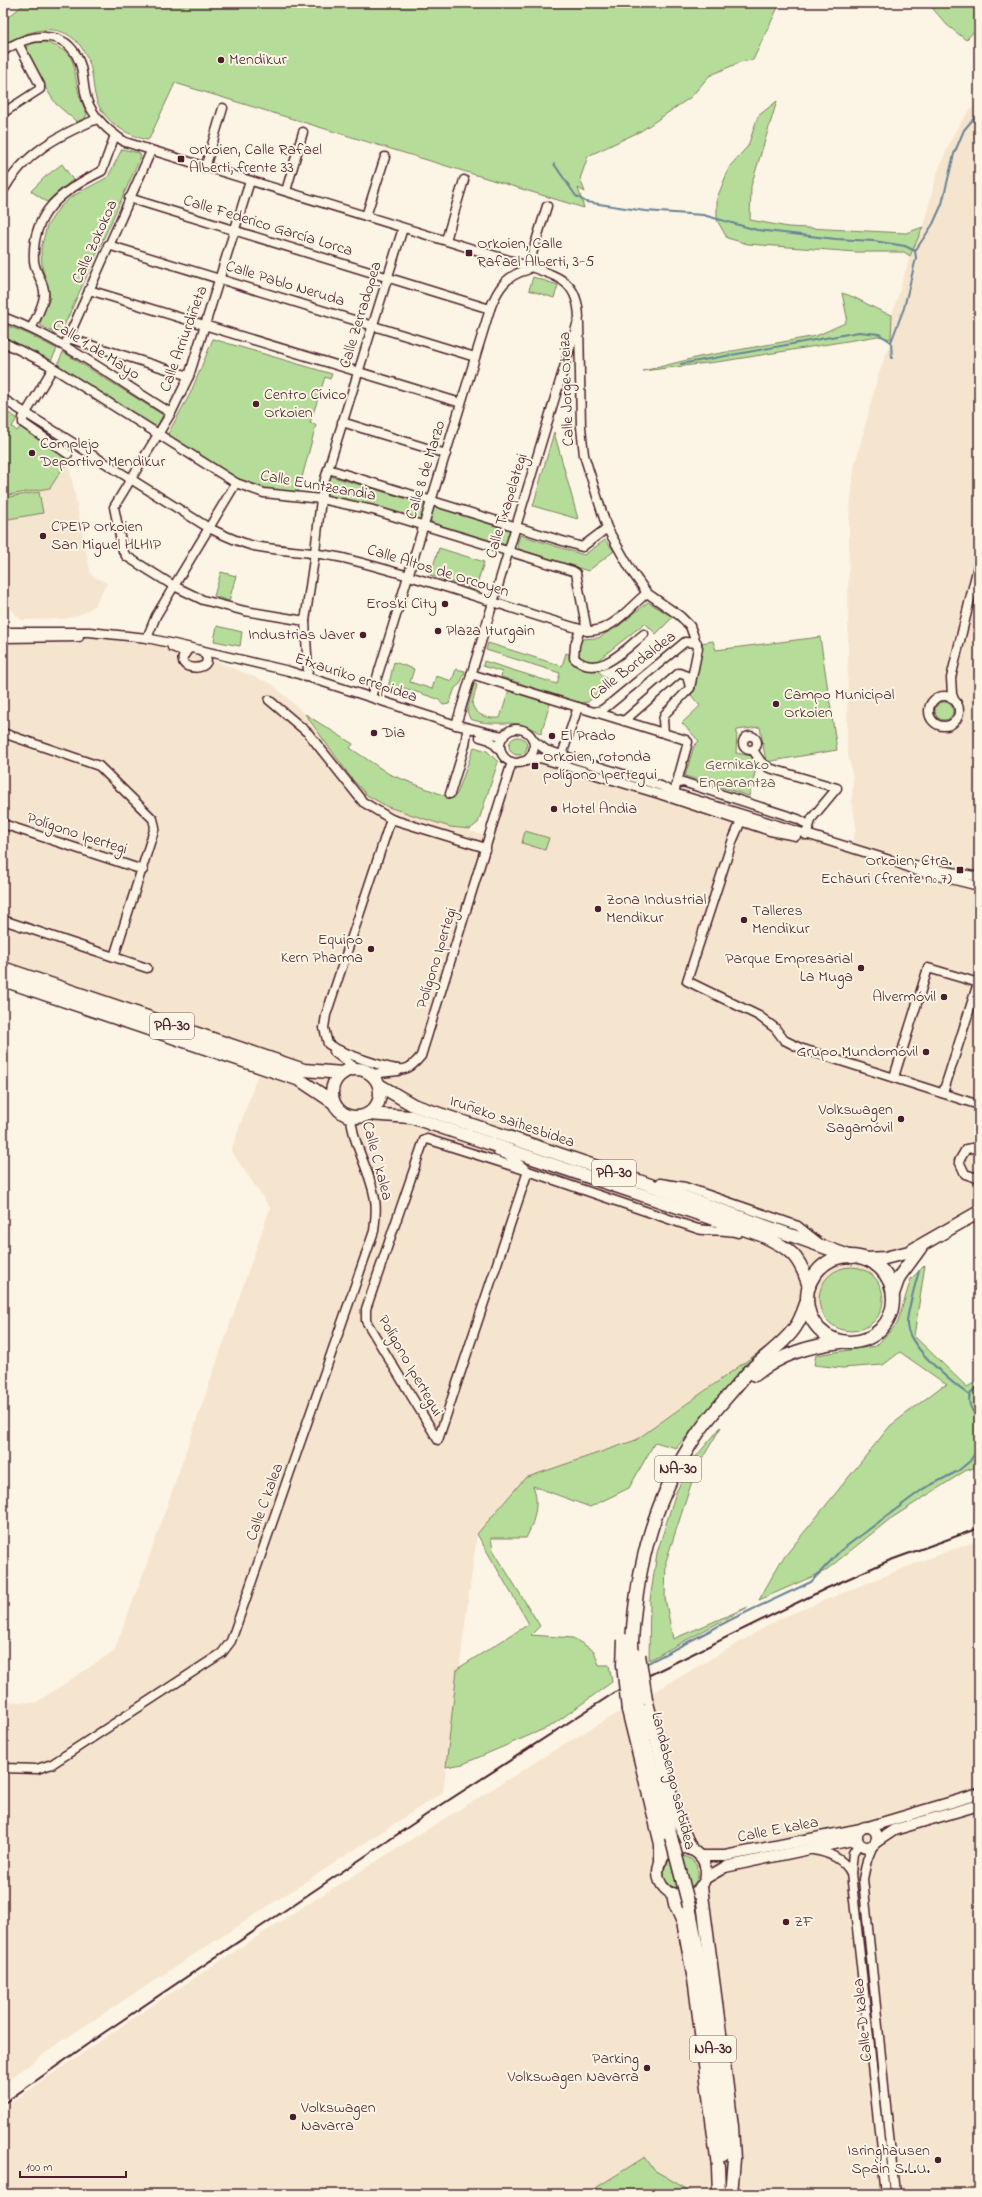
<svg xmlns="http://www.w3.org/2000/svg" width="982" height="2197" font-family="'Indie Flower',sans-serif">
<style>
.built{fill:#f6e5ce}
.green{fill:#b5dd99;stroke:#807e62}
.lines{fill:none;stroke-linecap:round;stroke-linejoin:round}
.stream{stroke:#688395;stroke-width:2}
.minor-casing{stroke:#4a1f2b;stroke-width:11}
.major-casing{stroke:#4a1f2b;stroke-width:13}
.highway-casing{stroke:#4a1f2b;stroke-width:15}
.minor{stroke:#fcf5e5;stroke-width:8}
.major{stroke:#fcf5e5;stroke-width:10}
.highway{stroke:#fcf5e5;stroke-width:12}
.rail{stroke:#4a1f2b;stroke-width:2}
.highway-bridge-casing{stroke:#4a1f2b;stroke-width:15;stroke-linecap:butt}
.highway-bridge{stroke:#fcf5e5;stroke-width:12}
.poi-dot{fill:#4a1f2b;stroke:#fcf5e5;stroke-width:1.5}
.labels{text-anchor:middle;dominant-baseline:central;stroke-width:4;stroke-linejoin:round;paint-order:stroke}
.shield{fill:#fcf5e5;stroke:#7f5f63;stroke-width:1}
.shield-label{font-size:15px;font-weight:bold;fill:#4a1f2b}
.poi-label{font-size:16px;fill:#4a1f2b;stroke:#fcf5e5;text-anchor:start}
.street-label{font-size:16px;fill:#4a1f2b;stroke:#fcf5e5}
.park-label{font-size:16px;fill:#654e46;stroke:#fcf5e5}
</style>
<rect width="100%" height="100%" fill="#fcf5e5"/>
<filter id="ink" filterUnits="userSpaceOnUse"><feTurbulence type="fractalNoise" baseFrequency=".025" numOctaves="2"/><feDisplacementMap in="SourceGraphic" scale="8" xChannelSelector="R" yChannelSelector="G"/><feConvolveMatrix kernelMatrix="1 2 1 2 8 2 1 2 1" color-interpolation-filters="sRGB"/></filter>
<g filter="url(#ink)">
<g class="built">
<path d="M979,102V1203L769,1345L636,1440L525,1478L477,1534L443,1792L65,2039L7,2081L3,2080V1701L35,1703L114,1651L145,1569L270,1208L231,1151L258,1074L3,987V631H59L189,650L272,684L305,714L313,728L388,807L450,827L465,829L489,837L518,747L674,793L850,849L856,828L852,801L853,779L847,749L849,520L854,468L877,379L891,339L892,315L910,256L923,227L937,173L953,135L967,113Z"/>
<path d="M68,460L91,575L107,583L95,605L84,613L66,619L21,620L3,602V496L50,488Z"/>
<path d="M979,1540V2194H3V2108L133,2018L298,1910L561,1746L781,1618L921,1561Z"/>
</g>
<g class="green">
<path d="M26,3H780L753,60L740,62L709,76L691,97L641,131L588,156L580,179L585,192L578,188L584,208L175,83L149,139L147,140C129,135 113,127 102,111C91,96 95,78 89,62C72,18 35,26 3,45V21Z"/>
<path d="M928,3H979V26L966,40L947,25Z"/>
<path d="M45,42C81,54 71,65 79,94C81,101 84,108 87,114L85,118L77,122L56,104L45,87L24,48L33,43Z"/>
<path d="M777,101L751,186L750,220L788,227L906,233L923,227L910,256L904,252H856L748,244L727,238L717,220V198L730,166L748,146L758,116Z"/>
<path d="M122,149L139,153L141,156L64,326L59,332L55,333L41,326L40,323L50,298L42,266L41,248L47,226L59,208L71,197L108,177Z"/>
<path d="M62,164L73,180L60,190L47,202L31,191L45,177Z"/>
<path d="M533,277L558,285L554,298L529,290Z"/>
<path d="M842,293C860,298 874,310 892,315L891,339L878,336L724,361L643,371L699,357L816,336L845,323L847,317Z"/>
<path d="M3,324L28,334L57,349L51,361L3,339Z"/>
<path d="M213,339L332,374L330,379L325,377L310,423L316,425L297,496L236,483L165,439L190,394Z"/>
<path d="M63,352L163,415L156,428L57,366Z"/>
<path d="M3,410L17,418L12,427L17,431L20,427H22L62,452L61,454L68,460L50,488L3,496Z"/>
<path d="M554,432L578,519L533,506Z"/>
<path d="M330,476L421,503L426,508L420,521L328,497L326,494Z"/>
<path d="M39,492L43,513L3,520V498Z"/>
<path d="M436,507L505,527L509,530L510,535L507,545L503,547L432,524L430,517L432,508Z"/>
<path d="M520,535L584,555L605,540L614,551L588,571L519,549L517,545Z"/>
<path d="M439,548L484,562L475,590L430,575Z"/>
<path d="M221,572L236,576L229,601L214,596Z"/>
<path d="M648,602L673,617L656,634L645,623L598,660L586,663L576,651L580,639L598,638L620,625Z"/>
<path d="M217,626L242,632L240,646L214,641Z"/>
<path d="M820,637L837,750L766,762L760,727L737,730L736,753L752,756L757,765L749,796L685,776L694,746L699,741L682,723L700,706L691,695L695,690L701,643L713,641L716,650Z"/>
<path d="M488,643L562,666L566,653L569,654L573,664L584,670H597L610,682L588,702L580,703L501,677L502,672L483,666L484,661L557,684L560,673L486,650Z"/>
<path d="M394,662L414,669L410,682L432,689L436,676L452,681L456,669L465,671L460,684L455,688L449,704L443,705L438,699L401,687L396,690L388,688Z"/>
<path d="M474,684L477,685L472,704C476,716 488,719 500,718L509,690L550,703L541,734C513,715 498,729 470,719L467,711Z"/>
<circle cx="944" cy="711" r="9"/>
<path d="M305,714L353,744L350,748L389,774L448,797H454L457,794L474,747L487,751L498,762L478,823L470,829L450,827L388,807L367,795L352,779Z"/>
<circle cx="518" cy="746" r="9"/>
<path d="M525,831L549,838L545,850L522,843Z"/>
<path d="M925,1265L914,1336L967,1387L979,1380V1466L965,1471L890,1519L825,1571L759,1600L781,1561L890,1426L941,1387L947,1385L900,1352L883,1365L842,1368L814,1365L816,1355L876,1346L897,1324L911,1279Z"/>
<circle cx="851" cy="1299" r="32"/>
<path d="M769,1345L676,1448L655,1442L629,1488L590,1507L533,1486C540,1502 534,1523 526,1538H491L493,1550L540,1626L531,1635L573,1638L594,1651L599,1665H609L612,1682L551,1726L463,1764L446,1767L457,1669L529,1624L477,1534L525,1478L636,1440Z"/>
<path d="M721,1427L696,1469L666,1561L665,1598L673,1639L748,1607L649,1660L650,1600L657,1553L676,1492L693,1460Z"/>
<circle cx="681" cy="1873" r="17"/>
<path d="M645,2157L654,2170L695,2194H586Z"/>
</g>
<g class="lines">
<g class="stream">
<path d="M554,164L576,196L586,202L645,211L703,215L757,230L836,239L874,241L905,246L915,251"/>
<path d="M892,358L891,342L904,308L916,258L915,251L933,224L942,204L954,154L964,130L979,112"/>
<path d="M681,364L859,332L879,334L891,342"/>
<path d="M919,1271C915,1285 908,1309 907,1322C905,1344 952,1383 969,1395"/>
<path d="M979,1386C963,1394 969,1409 979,1419"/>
<path d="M644,1665L732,1619L811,1582L840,1551L923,1489L958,1471L970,1461L979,1447"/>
</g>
<defs>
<g id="minor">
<path d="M3,51C28,35 65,26 79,61C85,75 82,91 89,105C97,121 111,133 125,142L528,266C559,277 578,281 579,318L456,725"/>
<path d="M3,113L40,89V85L18,43"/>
<path d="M205,168L223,108"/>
<path d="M250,181L189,376L171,413L114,507L123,551L126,556L174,586L203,600L245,611L305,621L308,671L306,677"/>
<path d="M3,191C24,153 59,135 97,119"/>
<path d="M286,191L303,132"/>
<path d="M129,198L490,309"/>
<path d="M366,216L385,157"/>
<path d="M446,240L464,180"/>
<path d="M108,245L475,357"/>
<path d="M89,290L461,403"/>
<path d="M3,317C65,340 115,379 171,413"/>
<path d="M579,323L581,427L584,455L607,528L632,572L647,593L680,616L690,626L698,648L690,688L665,714L663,720L664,733"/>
<path d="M32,327C36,318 43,306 44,296C46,285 35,273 34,261C31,212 63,190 102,171L115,135"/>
<path d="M68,338L189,376"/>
<path d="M3,342L47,364L236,483L264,493L321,499L373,510L573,571L576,573L587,631"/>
<path d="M65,345L151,151"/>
<path d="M53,368L23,418V423L68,454"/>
<path d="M3,399L209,528C223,535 238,542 254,546C284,552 316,551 347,559C428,579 507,608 587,631C613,632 628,608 647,593"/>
<path d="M342,422L446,454"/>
<path d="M328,469L582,547L607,528"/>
<path d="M305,621L315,552L321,499L325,479L403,228"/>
<path d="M580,629L575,645L574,658C598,681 625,649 644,634"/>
<path d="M3,632H89L147,638L170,643L289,671L456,725C473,728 487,734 504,736"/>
<path d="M3,638L79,637"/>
<path d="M147,638L156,616L236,483"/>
<path d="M172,647L182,651L185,654"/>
<path d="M188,650C165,673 225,674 201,650"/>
<path d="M471,674L594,712L602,710L610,704L685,642L697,643"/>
<circle cx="944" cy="711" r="15"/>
<path d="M371,697L490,309C497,290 506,275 527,270L547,206"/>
<path d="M269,700L308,733L363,802L391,819"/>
<path d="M954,700L952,694L951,678L979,562"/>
<path d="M595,712L686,740L688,742L674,793"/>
<path d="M624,721L679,673L687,676L690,687"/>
<circle cx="517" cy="746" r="17"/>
<path d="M3,733L99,766L153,819L155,827L114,957"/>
<circle cx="750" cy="743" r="7"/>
<path d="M480,737L490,740L501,751"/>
<path d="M534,741L546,750L661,786L674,793L893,861L914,870L979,886"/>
<path d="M753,750L761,762L769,768L837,788L812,818L806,835"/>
<path d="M562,755L578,707"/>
<path d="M521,762L540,758L659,794L770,831L796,836"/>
<path d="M676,784L683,782L689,784L798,819L805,823L809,828"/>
<path d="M450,794L465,745L467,731"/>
<path d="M767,822L748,819L741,821L732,842L687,981L759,1016L775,1028L784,1040L800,1048L979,1105"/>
<path d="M3,824L143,870"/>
<path d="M486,848L391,819L326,1015L324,1028L328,1044C340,1052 391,1071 404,1069C411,1068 417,1061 421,1056L512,762"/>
<path d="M903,863L979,877"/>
<path d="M3,920L147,968"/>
<path d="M334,1052L357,1069"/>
<path d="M371,1074L398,1071"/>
<path d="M894,1077L928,968L979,983"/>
<path d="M943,1093L978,983"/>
<path d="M427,1139L528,1171L438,1440L366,1321V1309L424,1140Z"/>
<path d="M979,1147L966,1149L959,1161L965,1174L974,1177L979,1176"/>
<path d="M498,1152L507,1155L528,1171L698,1229C712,1232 725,1229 738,1233"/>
<path d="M660,1183L685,1187L778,1219L798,1226L818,1242"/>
<path d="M3,1768L37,1769L52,1764L222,1653L231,1641L374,1231C375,1221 377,1211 375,1200C371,1172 353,1146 351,1117"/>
<path d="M859,1843L853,1853L851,1873L886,2194"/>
<path d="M873,1845L867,1860L863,1879L895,2194"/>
<path d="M813,1850C828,1852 844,1859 851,1873"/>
</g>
<g id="major">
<path d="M868,1827L979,1794"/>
<circle cx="867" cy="1837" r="10"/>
<path d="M876,1842L894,1830L979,1805"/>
<circle cx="682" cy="1872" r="24"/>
<path d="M700,1856H725L861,1829"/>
<path d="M706,1878L725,1867L857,1839"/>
</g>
<g id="highway">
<path d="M3,968L304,1070L343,1073"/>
<path d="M3,980L300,1080L333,1102"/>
<circle cx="356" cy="1093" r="24"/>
<path d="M379,1085L413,1105L639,1181L852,1257"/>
<path d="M368,1114L411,1117L761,1235C790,1248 800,1256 809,1287"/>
<circle cx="850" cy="1299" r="43"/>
<path d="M866,1259L885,1258L909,1252L979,1212"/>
<path d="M893,1294L899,1277L921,1247"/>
<path d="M755,1375C781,1354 809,1346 841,1342"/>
<path d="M632,1641C637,1564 654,1498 698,1433C712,1413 729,1395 744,1377C758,1360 785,1344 796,1326C801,1319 804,1309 807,1301"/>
<path d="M646,1699L677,1818L691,1849"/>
<path d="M638,1706L645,1742L671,1837"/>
<path d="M628,1710L661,1844V1860"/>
<path d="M701,1887L732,2126L734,2159L731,2194"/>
<path d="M673,1894L675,1904L683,1922L695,1985L718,2167L719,2194"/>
<path d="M689,1906C705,1987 719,2070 723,2154"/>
</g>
</defs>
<use href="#minor" class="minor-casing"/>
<use href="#major" class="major-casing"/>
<use href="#highway" class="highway-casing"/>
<use href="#minor" class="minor"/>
<use href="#major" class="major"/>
<use href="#highway" class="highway"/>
<path class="rail" d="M3,2104L102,2034L429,1813L617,1691L825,1589L888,1561L979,1528"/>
<defs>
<g id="highway-bridge">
<path d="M624,1640L623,1665L628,1710"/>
<path d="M632,1641L633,1672L638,1706"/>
<path d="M639,1655L646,1699"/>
<path d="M671,1837L689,1906"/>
</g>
</defs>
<use href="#highway-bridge" class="highway-bridge-casing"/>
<use href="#highway-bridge" class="highway-bridge"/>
</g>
</g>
<g class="poi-dot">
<circle cx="221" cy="60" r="4"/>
<rect x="177" y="155" width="8" height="8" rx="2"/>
<rect x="465" y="249" width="8" height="8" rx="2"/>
<circle cx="256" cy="404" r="4"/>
<circle cx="32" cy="453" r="4"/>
<circle cx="43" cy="536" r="4"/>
<circle cx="445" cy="604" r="4"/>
<circle cx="438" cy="631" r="4"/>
<circle cx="363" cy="635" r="4"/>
<circle cx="776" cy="704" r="4"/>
<circle cx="374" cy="733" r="4"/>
<circle cx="552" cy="736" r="4"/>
<rect x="531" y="762" width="8" height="8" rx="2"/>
<circle cx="554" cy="809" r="4"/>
<rect x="956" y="866" width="8" height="8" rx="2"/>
<circle cx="598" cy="909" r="4"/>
<circle cx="744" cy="920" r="4"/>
<circle cx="371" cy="949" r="4"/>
<circle cx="861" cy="968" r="4"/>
<circle cx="944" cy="997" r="4"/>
<circle cx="926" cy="1052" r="4"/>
<circle cx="901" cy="1119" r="4"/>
<circle cx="786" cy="1922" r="4"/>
<circle cx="647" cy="2068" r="4"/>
<circle cx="293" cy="2117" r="4"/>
<circle cx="938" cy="2160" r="4"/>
</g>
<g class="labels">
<g class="shield">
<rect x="150" y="1013" width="44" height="26" rx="3"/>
<rect x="592" y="1160" width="44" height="26" rx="3"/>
<rect x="655" y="1456" width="46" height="26" rx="3"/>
<rect x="690" y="2036" width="46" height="26" rx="3"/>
</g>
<g class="shield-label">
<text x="172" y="1026">PA-30</text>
<text x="614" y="1173">PA-30</text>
<text x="678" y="1469">NA-30</text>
<text x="713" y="2049">NA-30</text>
</g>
<g class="poi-label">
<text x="229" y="60">Mendikur</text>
<text x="189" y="150">Orkoien, Calle Rafael<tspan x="189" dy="18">Alberti, frente 33</tspan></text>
<text x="477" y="244">Orkoien, Calle<tspan x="477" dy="18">Rafael Alberti, 3-5</tspan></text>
<text x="264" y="395">Centro Cívico<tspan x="264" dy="18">Orkoien</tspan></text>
<text x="40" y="444">Complejo<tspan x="40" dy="18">Deportivo Mendikur</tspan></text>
<text x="51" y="527">CPEIP Orkoien<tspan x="51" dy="18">San Miguel HLHIP</tspan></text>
<text x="437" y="604" text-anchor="end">Eroski City</text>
<text x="446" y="631">Plaza Iturgain</text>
<text x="355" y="635" text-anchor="end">Industrias Javer</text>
<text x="784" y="695">Campo Municipal<tspan x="784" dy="18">Orkoien</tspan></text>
<text x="382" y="733">Dia</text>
<text x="560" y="736">El Prado</text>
<text x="543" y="757">Orkoien, rotonda<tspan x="543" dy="18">polígono Ipertegui</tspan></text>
<text x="562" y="809">Hotel Andia</text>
<text x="952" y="861" text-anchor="end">Orkoien, Ctra.<tspan x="952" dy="18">Echauri (frente nº 7)</tspan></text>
<text x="606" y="900">Zona Industrial<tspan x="606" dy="18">Mendikur</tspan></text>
<text x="752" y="911">Talleres<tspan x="752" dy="18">Mendikur</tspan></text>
<text x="363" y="940" text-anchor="end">Equipo<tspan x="363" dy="18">Kern Pharma</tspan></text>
<text x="853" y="959" text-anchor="end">Parque Empresarial<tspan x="853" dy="18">La Muga</tspan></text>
<text x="936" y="997" text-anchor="end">Alvermóvil</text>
<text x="918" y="1052" text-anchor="end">Grupo Mundomóvil</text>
<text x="893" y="1110" text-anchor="end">Volkswagen<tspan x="893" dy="18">Sagamóvil</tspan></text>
<text x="794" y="1922">ZF</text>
<text x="639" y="2059" text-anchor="end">Parking<tspan x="639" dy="18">Volkswagen Navarra</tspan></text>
<text x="301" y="2108">Volkswagen<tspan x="301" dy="18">Navarra</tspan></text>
<text x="930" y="2151" text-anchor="end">Isringhausen<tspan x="930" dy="18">Spain S.L.U.</tspan></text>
</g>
<g class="street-label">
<text transform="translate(268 226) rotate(17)">Calle Federico García Lorca</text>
<text transform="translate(95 242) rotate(-66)">Calle Zokokoa</text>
<text transform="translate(285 284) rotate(17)">Calle Pablo Neruda</text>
<text transform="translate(361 315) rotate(-73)">Calle Zerradopea</text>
<text transform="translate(184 339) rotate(-70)">Calle Arriurdiñeta</text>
<text transform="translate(96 350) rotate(32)">Calle 1 de Mayo</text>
<text transform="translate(567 389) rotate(-92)">Calle Jorge Oteiza</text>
<text transform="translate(426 470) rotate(-73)">Calle 8 de Marzo</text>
<text transform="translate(318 486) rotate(10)">Calle Euntzeandia</text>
<text transform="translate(507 506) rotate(-73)">Calle Txapelategi</text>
<text transform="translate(438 571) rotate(17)">Calle Altos de Orcoyen</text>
<text transform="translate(633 666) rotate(-37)">Calle Bordaldea</text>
<text transform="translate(356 678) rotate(18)">Etxauriko errepidea</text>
<text transform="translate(77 834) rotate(18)">Polígono Ipertegi</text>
<text transform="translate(437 958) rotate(-73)">Polígono Ipertegi</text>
<text transform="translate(512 1122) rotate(19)">Iruñeko saihesbidea</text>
<text transform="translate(377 1161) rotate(75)">Calle C kalea</text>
<text transform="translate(410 1366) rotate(60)">Polígono Ipertegui</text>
<text transform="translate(265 1502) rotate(-70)">Calle C kalea</text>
<text transform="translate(673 1781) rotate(76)">Landabengo sarbidea</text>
<text transform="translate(778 1830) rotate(-11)">Calle E kalea</text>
<text transform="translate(863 2020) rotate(-96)">Calle D kalea</text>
</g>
<g class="park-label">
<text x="737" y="765">Gernikako<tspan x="737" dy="18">Enparantza</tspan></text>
</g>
</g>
<rect width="982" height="2197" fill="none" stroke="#fcf5e5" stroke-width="16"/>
<rect x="8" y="8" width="966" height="2181" fill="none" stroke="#4a1f2b" stroke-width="1.5" filter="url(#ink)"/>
<path d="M20 2171v6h106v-6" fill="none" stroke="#4a1f2b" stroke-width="2"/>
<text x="26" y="2171" font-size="12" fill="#4a1f2b" stroke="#fcf5e5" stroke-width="3" paint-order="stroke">100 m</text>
</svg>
